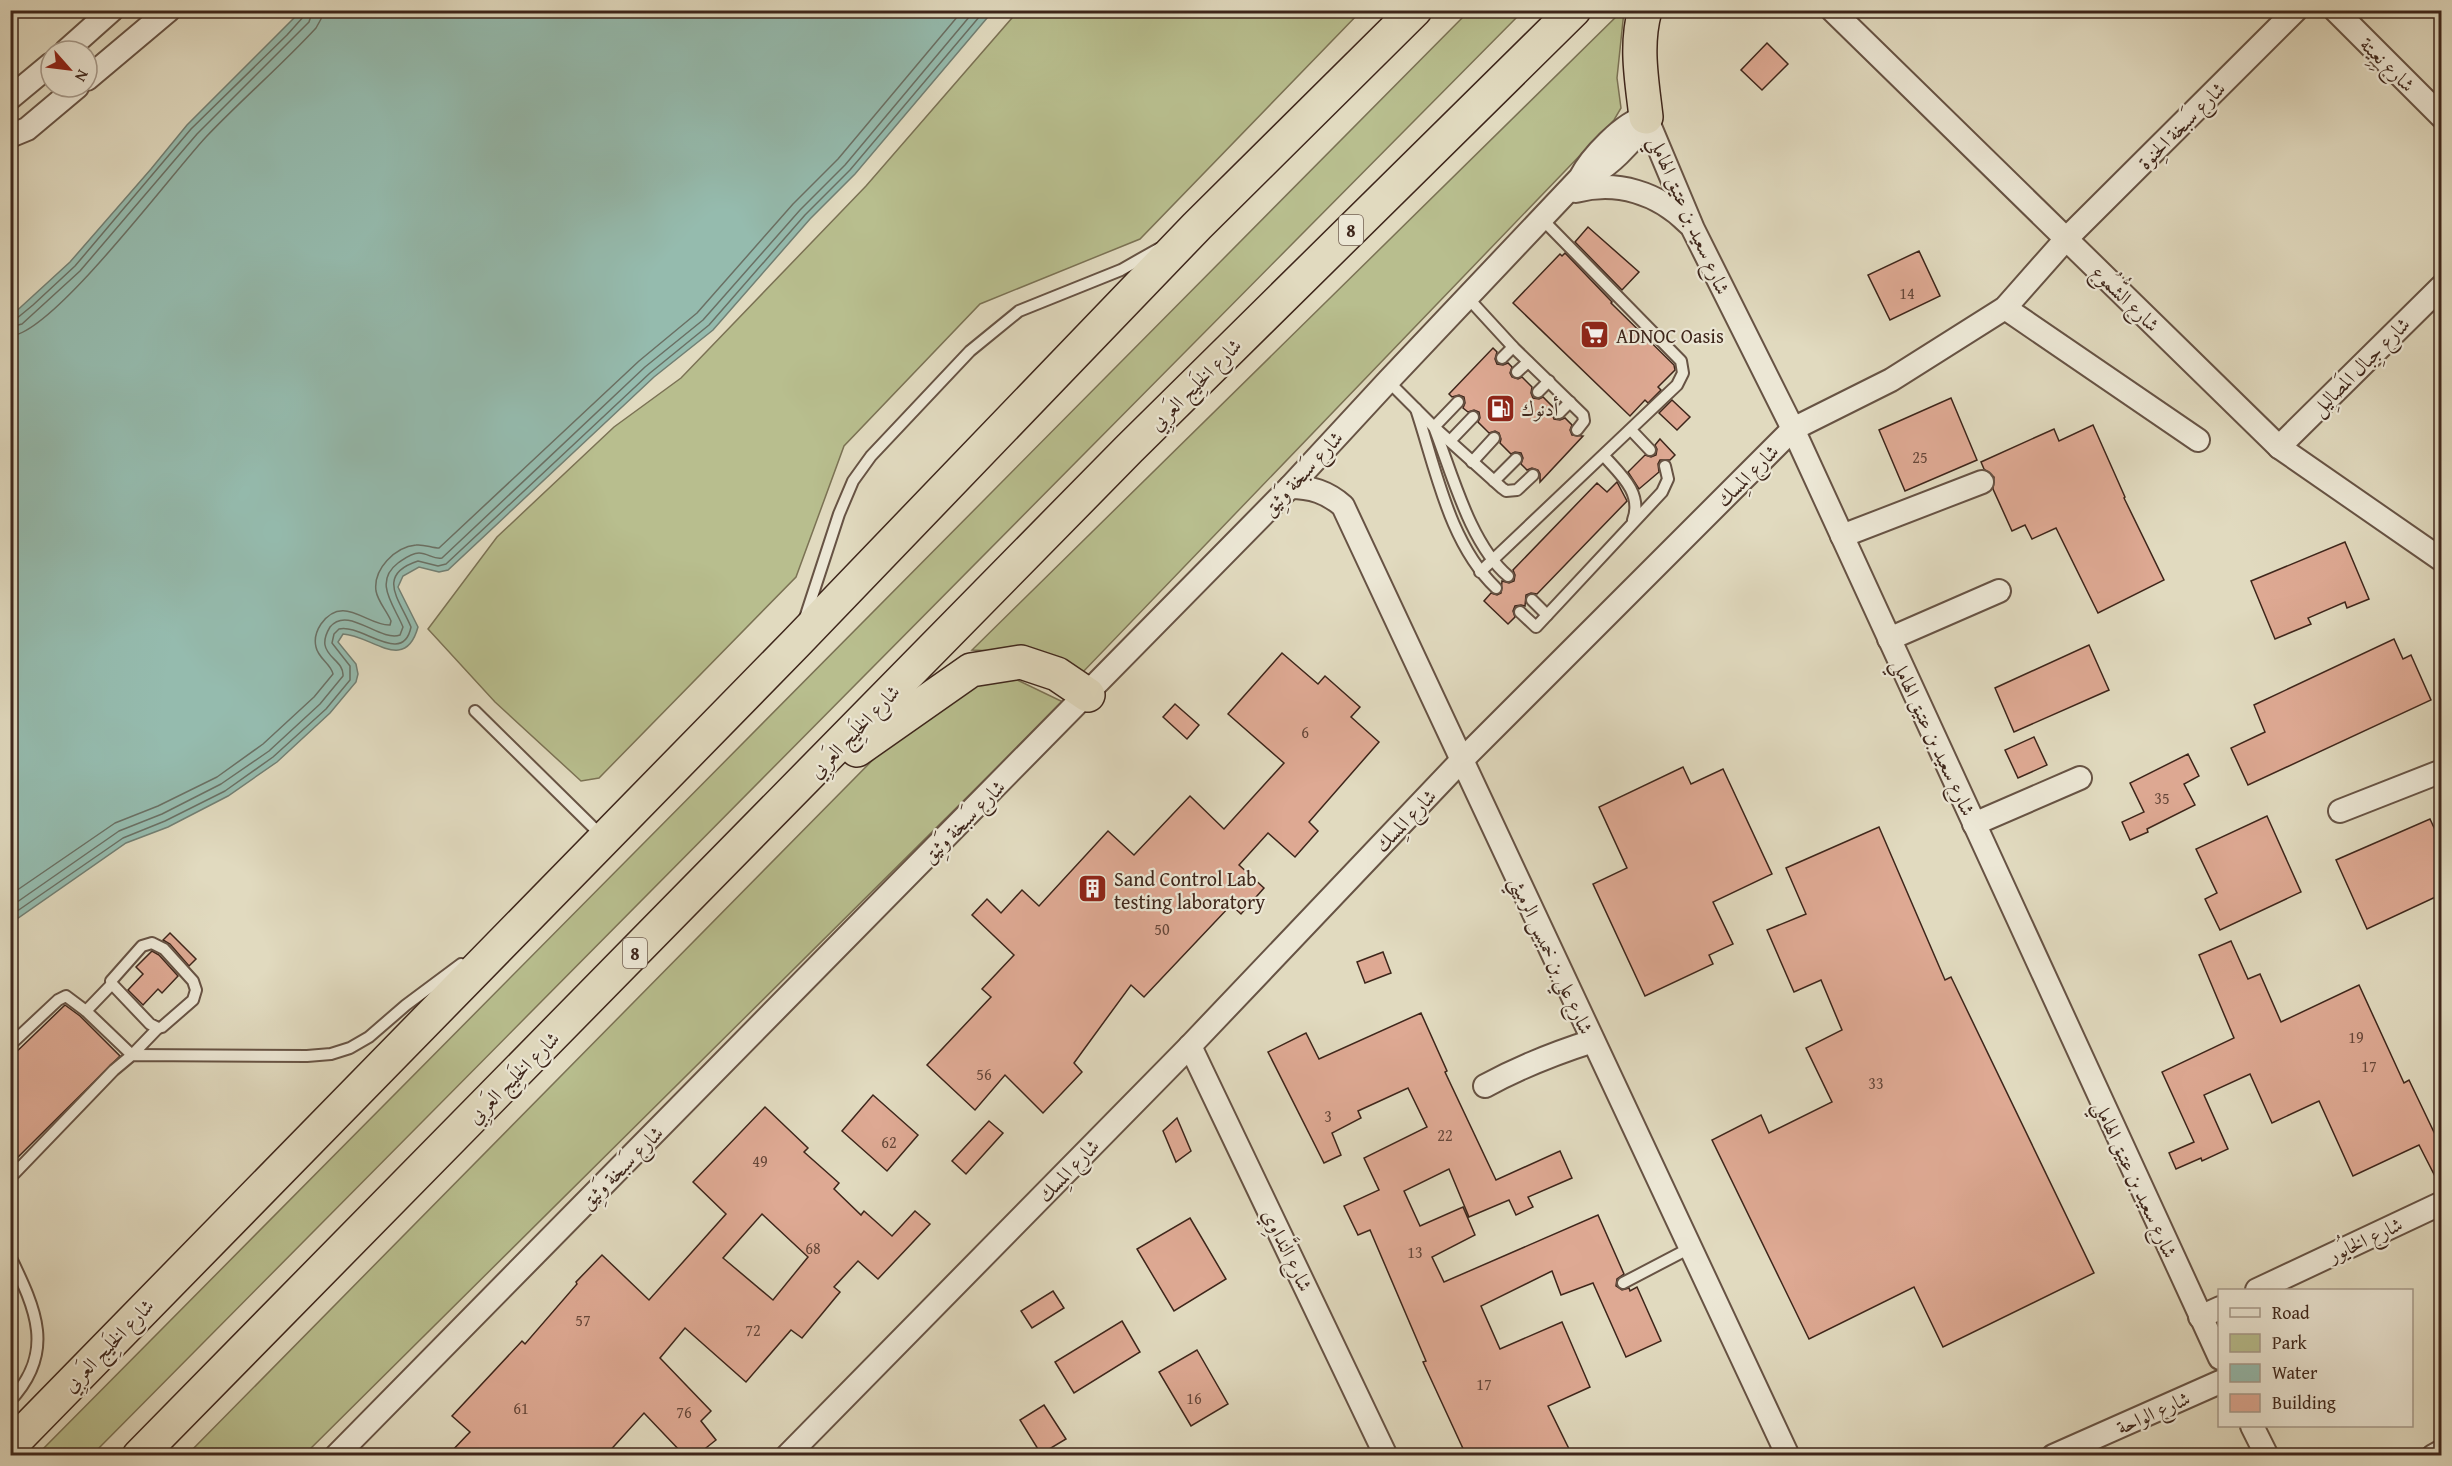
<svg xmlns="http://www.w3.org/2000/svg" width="2452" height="1466" font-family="'Gentium Book Plus',Amiri,serif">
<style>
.green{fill:#b8be8e;stroke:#7b7254;stroke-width:1.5}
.water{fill:#95bbae;stroke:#727f73;stroke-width:1.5}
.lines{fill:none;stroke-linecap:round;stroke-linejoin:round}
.shore{stroke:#6a7064;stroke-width:1.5}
.building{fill:#dea993;stroke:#3e261b;stroke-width:1.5;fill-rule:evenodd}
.lane-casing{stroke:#675344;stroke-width:14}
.street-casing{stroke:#675344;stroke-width:26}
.highway-casing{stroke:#3e261b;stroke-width:36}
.lane{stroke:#ece7d5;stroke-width:10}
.street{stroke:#ece7d5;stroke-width:22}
.highway{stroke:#e1dabf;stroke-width:33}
.labels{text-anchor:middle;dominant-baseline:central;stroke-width:4.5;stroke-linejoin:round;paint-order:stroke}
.number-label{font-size:16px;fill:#664739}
.shield{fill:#ece7d5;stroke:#726053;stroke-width:1.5}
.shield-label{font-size:18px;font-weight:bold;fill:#3e261b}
.street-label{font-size:20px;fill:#3e261b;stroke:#ece7d5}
.poi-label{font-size:20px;fill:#3e261b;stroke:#ece7d5;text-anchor:start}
</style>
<rect width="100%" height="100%" fill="#e1dabf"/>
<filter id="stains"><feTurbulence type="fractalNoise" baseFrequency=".00333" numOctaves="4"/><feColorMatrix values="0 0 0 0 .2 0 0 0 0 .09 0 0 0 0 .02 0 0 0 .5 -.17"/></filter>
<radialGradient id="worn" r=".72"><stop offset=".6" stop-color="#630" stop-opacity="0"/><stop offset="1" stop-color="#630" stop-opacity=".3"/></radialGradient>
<g class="green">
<path d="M1470,10L1523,11L92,1455H37Z"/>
<path d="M1018,11H1361L1140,239L980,304L844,446L796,577L599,778L581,781L495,702L428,629L497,537L614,427L681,378L866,186Z"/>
<path d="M1622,11H1624L1617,78L1621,108L1614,120L1082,673L1015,652L972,650Z"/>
<path d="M1009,676L1063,702L304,1455L186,1456L923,709L974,679Z"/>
</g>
<path class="water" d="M301,11H993L855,174L810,219L713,330L654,377L448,570L439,572L419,567L403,576L398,587L418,627C405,674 371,635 343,634L338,642L356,664L358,674L356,682L330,713L277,762L228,796L168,827L126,843L11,923V316L70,262L151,169L187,125Z"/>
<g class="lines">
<g class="shore">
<path d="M10,320L16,319L33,305L75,266L191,129L287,35L304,16L305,10"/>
<path d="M10,327L22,324L80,271L197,134L309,22L313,10"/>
<path d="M10,336C52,335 172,173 206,137C241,100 281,66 316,28L321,19L322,10"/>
<path d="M10,895L115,823L158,806L217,777L263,744L314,697L333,674C331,664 318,658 316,647C314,639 317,630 321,624C343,593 367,626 390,625L391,621C387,611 378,602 376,591C373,569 395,547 416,545C424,544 432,548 439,548L639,361L697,313L793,204L838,159L963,10"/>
<path d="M10,907L119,831L162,814L221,784L269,751L320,704L343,676C344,662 327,658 325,645C324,639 327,632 330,627C348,605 379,642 400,635L403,627C394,605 373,582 398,563C404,559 411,553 419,553C428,553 434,560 442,558L645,367L703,320L800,210L845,165L975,10"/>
<path d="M10,916L123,838L165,821L225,791L273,757L326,709L350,680V666L332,643L334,634L339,629C361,623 403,667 411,627C400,600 375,575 418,561L438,566L446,564L650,373L709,325L805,215L850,170L985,10"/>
</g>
</g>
<g class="building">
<path d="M1767,43L1788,64L1762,90L1741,70Z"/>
<path d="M1588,227L1639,272L1622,290L1575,242Z"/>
<path d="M1919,251L1940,296L1890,320L1868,275Z"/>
<path d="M1565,253L1612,302L1611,303L1674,365L1675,370L1658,387L1661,390L1648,403L1645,400L1630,416L1513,303L1560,254L1562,256Z"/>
<path d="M1493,348L1497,352L1495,359L1497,364L1503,365L1508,363L1512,367L1510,373L1512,377L1518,379L1522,377L1532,387L1531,393L1533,398L1539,399L1543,397L1554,408L1552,414L1554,419L1560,420L1565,418L1572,425L1570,430L1572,435L1583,436L1540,482V474L1538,470L1532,468L1527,470L1521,464L1523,458L1521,453L1515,452L1511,454L1500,443L1501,439L1499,433L1495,431L1489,433L1478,422L1480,418L1479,412L1474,410L1468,412L1463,408L1465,403L1464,397L1459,395L1452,397L1449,394Z"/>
<path d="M1951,398L1977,460L1905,491L1879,430Z"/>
<path d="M1672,400L1690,417L1677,430L1659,413Z"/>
<path d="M2093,425L2125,497L2124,498L2164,580L2098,613L2056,528L2032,539L2025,525L2012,531L1993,489L1994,477L1984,469L1981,462L2054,429L2059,441Z"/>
<path d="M1660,439L1675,455L1670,460H1660L1658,464L1659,472L1639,489L1628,472L1645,455L1651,457L1656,455L1657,449L1655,445Z"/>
<path d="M1617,482L1627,501L1537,594L1531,593L1526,595L1525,606L1521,605L1515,606L1513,611L1515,617L1508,624L1484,601L1491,593L1497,595L1501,593L1502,581L1509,583L1514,581L1515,575L1513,570L1597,483L1607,492Z"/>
<path d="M2345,542L2369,599L2347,608L2345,602L2308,618L2311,624L2275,639L2251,581Z"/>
<path d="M2394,639L2403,659L2411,655L2431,700L2248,785L2231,748L2265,732L2254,705Z"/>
<path d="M2089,645L2109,690L2014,732L1995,688Z"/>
<path d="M1282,653L1318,684L1325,676L1360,707L1351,717L1379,742L1309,822L1318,831L1295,857L1268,833L1239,865L1264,888L1241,914L1231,905L1144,997L1131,985L1074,1063L1082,1072L1043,1113L1005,1075L975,1110L927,1065L991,997L982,989L1014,955L972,915L987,899L1001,913L1022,890L1039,906L1108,831L1134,855L1190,796L1224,829L1284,763L1228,714Z"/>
<path d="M1175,704L1199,725L1187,739L1163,717Z"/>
<path d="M2034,737L2047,765L2018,778L2005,750Z"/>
<path d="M2188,754L2199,776L2184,784L2195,805L2147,829L2148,832L2130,840L2122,822L2144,812L2130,783Z"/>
<path d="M1683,767L1691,784L1723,769L1772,874L1713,902L1733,944L1709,955L1713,964L1645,996L1593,884L1627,868L1599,807Z"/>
<path d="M2267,816L2301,892L2220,930L2205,899L2217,893L2196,849Z"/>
<path d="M2430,819L2442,845V894L2367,929L2336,860Z"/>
<path d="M1879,827L1945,980L1951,977L2094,1273L1943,1347L1914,1287L1809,1339L1712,1140L1761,1115L1769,1133L1832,1102L1806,1048L1842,1030L1821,980L1794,992L1767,930L1806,914L1786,868Z"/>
<path d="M170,933L196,959L189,966L170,944L163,940Z"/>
<path d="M2231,941L2248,979L2260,974L2281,1022L2359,985L2404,1083L2409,1080L2442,1149V1190L2419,1145L2353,1176L2319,1101L2272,1123L2250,1074L2204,1095L2228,1149L2202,1161L2201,1158L2176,1169L2169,1153L2194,1142L2162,1072L2234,1038L2199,955Z"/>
<path d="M152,951L159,955L178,976L162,993L158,989L143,1005L128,990L143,974L136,967Z"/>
<path d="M1383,952L1391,973L1365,983L1357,962Z"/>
<path d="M65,1005L80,1016L120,1056L10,1165V1058Z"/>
<path d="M1421,1013L1447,1071L1445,1072L1496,1180L1560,1151L1572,1178L1528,1197L1533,1207L1516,1215L1509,1200L1469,1217L1449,1169L1404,1191L1420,1226L1463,1207L1475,1235L1432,1257L1444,1282L1598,1215L1624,1274L1617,1279L1616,1286L1622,1290L1629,1288L1630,1291L1637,1287L1661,1341L1626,1357L1593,1283L1561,1295L1552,1271L1481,1306L1500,1349L1562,1322L1590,1387L1548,1406L1572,1455H1466L1423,1362L1426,1361L1370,1230L1358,1235L1344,1206L1379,1190L1364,1158L1427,1127L1408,1088L1358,1111L1361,1118L1332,1133L1341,1155L1324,1163L1268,1052L1306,1033L1319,1059Z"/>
<path d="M873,1095L918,1135L887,1171L842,1131Z"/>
<path d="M765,1107L808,1148L804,1152L839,1183L834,1189L861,1215L864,1211L892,1236L915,1211L930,1224L878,1279L858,1261L834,1287L840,1292L802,1338L791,1330L746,1382L685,1328L660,1358L711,1411L701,1421L716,1440L697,1455H684L644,1413L606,1455H448L470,1432L452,1416L522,1341L525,1344L577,1284L576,1282L602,1255L649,1300L726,1214L693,1182ZM762,1214L808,1257L773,1300L723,1258Z"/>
<path d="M1177,1118L1191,1151L1176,1162L1163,1131Z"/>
<path d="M989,1121L1003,1133L966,1174L952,1161Z"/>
<path d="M1190,1218L1226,1279L1174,1311L1137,1249Z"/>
<path d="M1053,1291L1064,1308L1032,1328L1021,1311Z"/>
<path d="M1122,1321L1140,1352L1074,1393L1055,1362Z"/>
<path d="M1197,1350L1228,1404L1191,1426L1159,1372Z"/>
<path d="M1044,1405L1066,1439L1041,1454L1020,1420Z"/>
</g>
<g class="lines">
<defs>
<g id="lane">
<path d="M1468,298L1513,347L1583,415L1584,421L1577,430"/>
<path d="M1502,358L1513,347"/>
<path d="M1517,372L1528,362"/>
<path d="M1388,381L1434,427L1502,488L1506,491L1517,490L1533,475"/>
<path d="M1538,392L1549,381"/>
<path d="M1458,402L1434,427C1452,473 1470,544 1508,576"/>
<path d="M1416,409C1436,469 1449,543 1496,588"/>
<path d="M1559,413L1570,402"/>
<path d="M1631,430L1650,450"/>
<path d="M1450,441L1473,417"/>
<path d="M1604,456C1620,474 1643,493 1633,520"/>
<path d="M1472,462L1494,438"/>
<path d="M1494,481L1516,459"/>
<path d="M1480,572L1677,385L1683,373L1681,361L1542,219"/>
<path d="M1532,600L1547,615"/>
<path d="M1520,612L1536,627L1662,492L1668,479L1665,466"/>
<path d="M805,618L839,514L853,481L871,456L970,351L1019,311L1121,270L1158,249"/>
<path d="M475,711L603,837"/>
<path d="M152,943L164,949L193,981L196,990L193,1000L162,1027L158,1028L150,1024L112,984L111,981L142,946Z"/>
<path d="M86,1011L112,984"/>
<path d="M10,1045L58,1000L66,996L86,1011L132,1055L158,1028"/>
<path d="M10,1178L114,1070L132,1055L307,1056L331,1054L350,1048L369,1037L406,1005L461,964"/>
<path d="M10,1256C36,1310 56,1352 10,1401"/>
<path d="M1623,1283L1690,1248"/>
</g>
<g id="street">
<path d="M1832,10L2279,447L2442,560"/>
<path d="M2335,10L2442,117"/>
<path d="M66,51L112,10"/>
<path d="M87,79L169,10"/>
<path d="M10,98L51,64"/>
<path d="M1646,117L1693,229L1793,429L2220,1358"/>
<path d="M10,136L27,129L77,87"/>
<path d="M1576,191C1617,180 1658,193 1688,223"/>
<path d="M2005,308L2198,440"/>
<path d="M2279,447L2442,286"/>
<path d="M1290,487C1311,487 1327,492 1343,506L1788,1456"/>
<path d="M1842,536L1982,482"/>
<path d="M1889,639L1999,591"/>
<path d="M2340,811L2442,771"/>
<path d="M1974,824L2080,778"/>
<path d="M1190,1046L1386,1456"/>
<path d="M1485,1086C1520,1067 1555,1053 1593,1041"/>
<path d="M2257,1290L2442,1203"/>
<path d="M2200,1317L2220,1308"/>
<path d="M2252,1426L2267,1456"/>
<path d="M336,1456L1290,487L1388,381L1580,178C1591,157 1623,123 1646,117C1637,139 1604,174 1580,178"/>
<path d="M787,1456L1190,1046L1461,761L1793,429L1891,380L2005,308L2066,239L2296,10"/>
<path d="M2053,1456L2220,1382"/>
<path d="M2433,1456L2442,1451"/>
</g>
<g id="highway">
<path d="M1645,10C1635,46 1642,81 1646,117"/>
<path d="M857,750L971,670L1021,662L1057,674L1088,695"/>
<path d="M10,1446L796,643L1197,226L1415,10"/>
<path d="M139,1456L1129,449L1574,10"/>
</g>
</defs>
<use href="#lane" class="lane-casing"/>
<use href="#street" class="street-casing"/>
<use href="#highway" class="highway-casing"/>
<use href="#lane" class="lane"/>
<use href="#street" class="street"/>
<use href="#highway" class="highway"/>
</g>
<defs>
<symbol id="supermarket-square" viewBox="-11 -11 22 22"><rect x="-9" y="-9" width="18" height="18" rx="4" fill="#8f2418" stroke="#ece7d5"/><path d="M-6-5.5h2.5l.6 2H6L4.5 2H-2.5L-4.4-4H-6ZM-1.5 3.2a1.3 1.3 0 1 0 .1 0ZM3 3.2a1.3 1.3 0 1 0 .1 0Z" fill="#fff"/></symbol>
<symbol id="fuel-square" viewBox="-11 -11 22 22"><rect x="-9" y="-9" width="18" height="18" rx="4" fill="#8f2418" stroke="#ece7d5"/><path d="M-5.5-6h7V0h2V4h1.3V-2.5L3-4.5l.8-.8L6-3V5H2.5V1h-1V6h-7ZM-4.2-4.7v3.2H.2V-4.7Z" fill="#fff"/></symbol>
<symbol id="building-square" viewBox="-11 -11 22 22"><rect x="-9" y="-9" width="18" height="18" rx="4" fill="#8f2418" stroke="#ece7d5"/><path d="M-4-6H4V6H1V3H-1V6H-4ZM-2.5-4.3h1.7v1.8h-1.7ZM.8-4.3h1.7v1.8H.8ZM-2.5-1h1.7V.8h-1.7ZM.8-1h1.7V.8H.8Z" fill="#fff"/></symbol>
</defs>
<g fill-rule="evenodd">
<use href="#supermarket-square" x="1578" y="318" width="33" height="33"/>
<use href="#fuel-square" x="1484" y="392" width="33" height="33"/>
<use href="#building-square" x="1076" y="872" width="33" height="33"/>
</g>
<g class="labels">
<g class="number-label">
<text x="1907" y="293">14</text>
<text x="1920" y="457">25</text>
<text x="1305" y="732">6</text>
<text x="2162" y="798">35</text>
<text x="1162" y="929">50</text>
<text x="2356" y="1037">19</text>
<text x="2369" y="1066">17</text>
<text x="984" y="1074">56</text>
<text x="1876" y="1083">33</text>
<text x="1328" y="1116">3</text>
<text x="1445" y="1135">22</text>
<text x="889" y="1142">62</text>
<text x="760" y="1161">49</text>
<text x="813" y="1248">68</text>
<text x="1415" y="1252">13</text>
<text x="583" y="1320">57</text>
<text x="753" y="1330">72</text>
<text x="1484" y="1384">17</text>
<text x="1194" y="1398">16</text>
<text x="521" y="1408">61</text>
<text x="684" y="1412">76</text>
</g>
<g class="shield">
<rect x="1339" y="215" width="24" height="30" rx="4.5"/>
<rect x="623" y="938" width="24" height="30" rx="4.5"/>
</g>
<g class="shield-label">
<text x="1351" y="230">8</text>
<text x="635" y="953">8</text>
</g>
<g class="street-label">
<text transform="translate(2388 64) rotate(45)">شارع نِعِيتة</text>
<text transform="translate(2181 125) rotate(-45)">شارع سَبخة الحِنوة</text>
<text transform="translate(1690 215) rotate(66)">شارع سعيد بن عتيق الهاملي</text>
<text transform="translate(2126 298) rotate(44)">شارع الشُّمُوع</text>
<text transform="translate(2360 366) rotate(-45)">شارع جِبال المَصالِيل</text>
<text transform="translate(1195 384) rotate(-45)">شارع الخَلِيج العَربِي</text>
<text transform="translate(1302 473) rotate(-47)">شارع سَبخة وَثِيق</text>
<text transform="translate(1747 475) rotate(-45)">شارع المِسك</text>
<text transform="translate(854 731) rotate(-46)">شارع الخَلِيج العَربِي</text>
<text transform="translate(1934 737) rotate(65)">شارع سعيد بن عتيق الهاملي</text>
<text transform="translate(1405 820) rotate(-46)">شارع المِسك</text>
<text transform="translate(963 821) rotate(-45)">شارع سَبخة وَثِيق</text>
<text transform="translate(1552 955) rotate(65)">شارع علي بن خميس الرميثي</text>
<text transform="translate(513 1077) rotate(-45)">شارع الخَلِيج العَربِي</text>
<text transform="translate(621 1167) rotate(-45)">شارع سَبخة وَثِيق</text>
<text transform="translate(1068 1170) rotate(-46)">شارع المِسك</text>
<text transform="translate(2136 1179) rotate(65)">شارع سعيد بن عتيق الهاملي</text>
<text transform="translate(2365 1239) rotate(-25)">شارع الخايُور</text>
<text transform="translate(1288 1250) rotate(64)">شارع النَّداوِي</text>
<text transform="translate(108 1345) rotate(-46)">شارع الخَلِيج العَربِي</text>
<text transform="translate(2153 1412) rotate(-24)">شارع الواحة</text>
</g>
<g class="poi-label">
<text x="1616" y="335">ADNOC Oasis</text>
<text x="1521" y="408">أدنوك</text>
<text x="1114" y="878">Sand Control Lab<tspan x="1114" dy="23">testing laboratory</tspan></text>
</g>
</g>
<rect width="2452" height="1466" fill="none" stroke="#e1dabf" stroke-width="36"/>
<rect x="12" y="12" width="2428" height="1442" fill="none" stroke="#3e261b" stroke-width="3"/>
<rect x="18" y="18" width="2416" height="1430" fill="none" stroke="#3e261b" stroke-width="1.5"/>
<rect x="2218" y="1289" width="195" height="138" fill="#ece7d5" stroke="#a69a8b" stroke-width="1.5"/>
<rect x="2230" y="1308" width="30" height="9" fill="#ece7d5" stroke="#a69a8b" stroke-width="1.5"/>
<text x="2272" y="1319" font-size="18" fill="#3e261b">Road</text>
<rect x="2230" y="1334" width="30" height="18" fill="#b8be8e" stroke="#a69a8b" stroke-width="1.5"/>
<text x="2272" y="1349" font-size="18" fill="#3e261b">Park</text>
<rect x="2230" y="1364" width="30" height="18" fill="#95bbae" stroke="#a69a8b" stroke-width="1.5"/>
<text x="2272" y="1379" font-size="18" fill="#3e261b">Water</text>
<rect x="2230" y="1394" width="30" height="18" fill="#dea993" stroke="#a69a8b" stroke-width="1.5"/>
<text x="2272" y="1409" font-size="18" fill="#3e261b">Building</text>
<g transform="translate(69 69) rotate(118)"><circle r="28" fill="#ece7d5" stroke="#a69a8b" stroke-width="1.5"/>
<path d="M0-4.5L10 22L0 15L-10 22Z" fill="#8f2418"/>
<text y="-9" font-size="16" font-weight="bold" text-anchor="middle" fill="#3e261b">N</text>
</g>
<rect width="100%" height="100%" filter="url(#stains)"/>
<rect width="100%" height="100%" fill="url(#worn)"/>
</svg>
